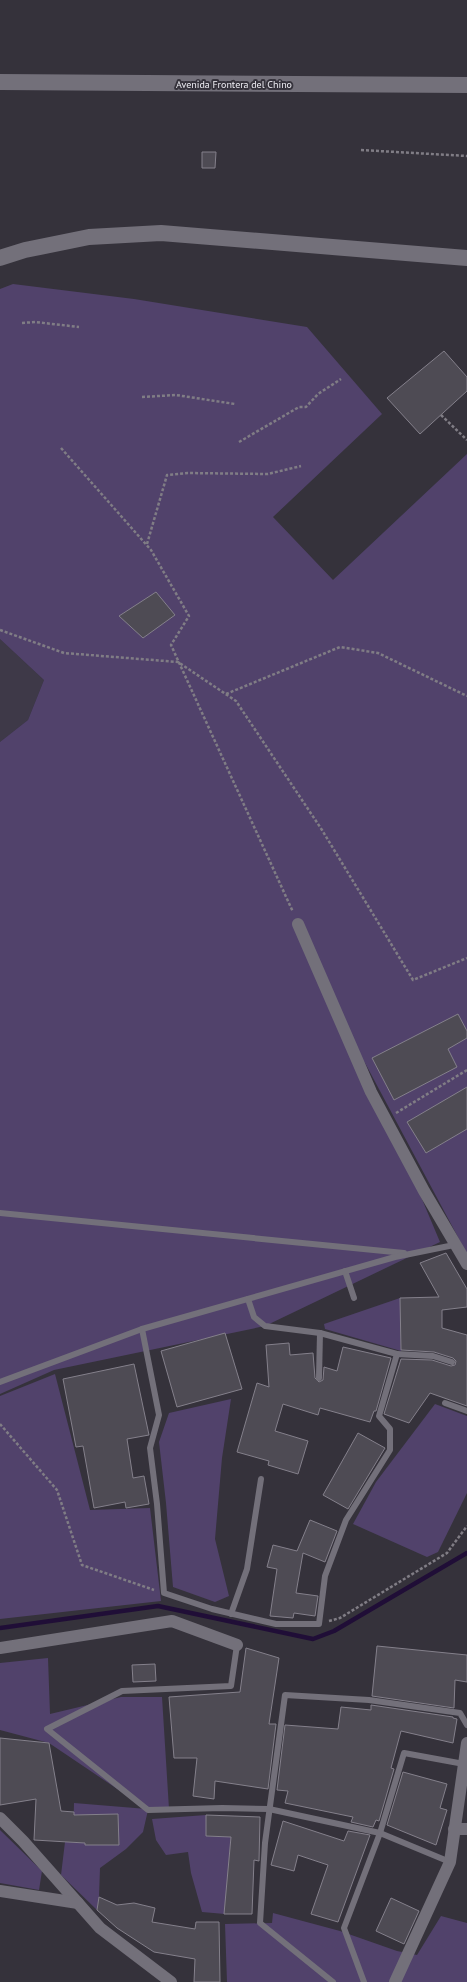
<svg xmlns="http://www.w3.org/2000/svg" width="467" height="1982" font-family="'PT Sans',sans-serif">
<style>
.built{fill:#3e3948}
.green{fill:#51426b}
.lines{fill:none;stroke-linecap:round;stroke-linejoin:round}
.stream{stroke:#200e37;stroke-width:4.5}
.building{fill:#4e4b54;stroke:#84808b}
.path{stroke:#807d85;stroke-width:2.5;stroke-dasharray:3 2;stroke-linecap:butt}
.lane{stroke:#73707a;stroke-width:6}
.street{stroke:#73707a;stroke-width:12}
.secondary{stroke:#73707a;stroke-width:16}
.labels{text-anchor:middle;dominant-baseline:central;stroke-width:4;stroke-linejoin:round;paint-order:stroke}
.street-label{font-size:10px;fill:#f1f0f6;stroke:#35323b}
</style>
<rect width="100%" height="100%" fill="#35323b"/>
<path class="built" d="M0,639L44,680L28,720L0,742Z"/>
<g class="green">
<path d="M13,284L134,299L307,327L382,414L273,517L333,580L467,454V1254L364,1061L440,1242L265,1326L54,1370L0,1394V742L28,720L44,680L0,639V289Z"/>
<path d="M400,1298L401,1351L325,1329L324,1324Z"/>
<path d="M55,1374L90,1510L150,1508L161,1601L0,1619V1396Z"/>
<path d="M231,1399L222,1458L215,1539L229,1596L215,1602L173,1587L166,1503L159,1442L169,1413Z"/>
<path d="M435,1404L467,1416V1493L438,1552L427,1557L353,1524L376,1482Z"/>
<path d="M48,1658L50,1714L121,1697H162L169,1809L148,1810L143,1832L126,1849L100,1868L99,1897L97,1910L61,1875L65,1842H73L74,1803L147,1809L49,1743L0,1730V1663Z"/>
<path d="M206,1815V1836L231,1837L225,1914L202,1912L191,1873L188,1852L166,1855L156,1840L152,1819Z"/>
<path d="M0,1830L42,1871L39,1890L0,1883Z"/>
<path d="M273,1913L340,1931L397,1951L417,1955L441,1916L467,1923V1982H227L225,1924L272,1923Z"/>
</g>
<g class="lines">
<path class="stream" d="M0,1628L158,1606L313,1639L334,1631L467,1553"/>
</g>
<g class="building">
<path d="M202,152H216L215,168H202Z"/>
<path d="M444,351L467,377V391L420,434L387,398Z"/>
<path d="M156,592L175,615L143,638L119,616Z"/>
<path d="M458,1014L467,1031V1038L448,1049L457,1067L394,1100L372,1058Z"/>
<path d="M467,1087V1129L426,1153L407,1122Z"/>
<path d="M446,1253L467,1289V1307L442,1310V1328L467,1335V1406L430,1393L409,1423L384,1414L401,1359L432,1360L451,1366L455,1365L456,1361L453,1358L434,1352L401,1350L400,1298L439,1297L420,1263Z"/>
<path d="M225,1333L242,1389L177,1407L161,1351Z"/>
<path d="M289,1343L290,1355L313,1353L315,1378L319,1382L323,1380L324,1367L337,1371L343,1347L391,1358L376,1411H374L370,1422L320,1408L318,1415L283,1404L275,1431L308,1441L298,1474L268,1465L269,1461L237,1452L257,1383L269,1387L266,1345Z"/>
<path d="M134,1364L149,1435L127,1439L133,1478L144,1476L149,1504L126,1508L125,1502L94,1508L83,1446L76,1447L63,1379Z"/>
<path d="M358,1433L385,1448L348,1509L323,1495Z"/>
<path d="M310,1520L337,1531L325,1562L303,1553L296,1593L318,1596L315,1616L294,1613L293,1618L270,1616L277,1569L267,1567L273,1545L297,1551Z"/>
<path d="M377,1646L467,1655V1682L455,1680L454,1708L372,1696Z"/>
<path d="M246,1648L279,1658L269,1724H276L268,1789L215,1781L214,1799L193,1796L197,1758H174L169,1697L240,1692Z"/>
<path d="M155,1664L156,1681L133,1682L132,1665Z"/>
<path d="M371,1705L453,1717V1718L457,1719L453,1743L401,1731L391,1768L394,1769L379,1821L376,1820L373,1827L351,1822L353,1817L285,1803L288,1791L277,1790L285,1725L338,1729L341,1707L371,1710Z"/>
<path d="M0,1738L49,1743L61,1811L74,1812V1815L118,1814L119,1845H85V1843L34,1840L36,1799L0,1805Z"/>
<path d="M403,1772L447,1784L440,1808L447,1810L436,1845L387,1825Z"/>
<path d="M206,1815L260,1817L259,1861L254,1860L252,1914H224L231,1837L206,1836Z"/>
<path d="M283,1821L344,1841L348,1831L370,1835L338,1922L311,1914L328,1865L298,1855L294,1871L271,1865Z"/>
<path d="M99,1897L117,1905L134,1903L155,1908L152,1922L195,1929L196,1922H219L220,1982H194L195,1959L154,1952L117,1928L97,1910Z"/>
<path d="M391,1898L419,1911L404,1944L376,1931Z"/>
</g>
<g class="lines">
<g class="path">
<path d="M361,150L467,156"/>
<path d="M22,323L35,322L79,327"/>
<path d="M142,397L176,395L235,404"/>
<path d="M441,415L467,440"/>
<path d="M239,442L299,407H306L318,394L341,379"/>
<path d="M61,448L151,550L189,616L171,645L293,912"/>
<path d="M147,544L167,475L188,473L268,474L301,466"/>
<path d="M0,630L64,653L178,662L236,701L322,830L413,980L467,958"/>
<path d="M226,694L340,647L378,653L467,696"/>
<path d="M396,1113L467,1070"/>
<path d="M0,1424L57,1490L82,1565L154,1590"/>
<path d="M329,1621L340,1618L447,1553L467,1526"/>
</g>
<g class="lane">
<path d="M0,1213L404,1253"/>
<path d="M345,1271L354,1298"/>
<path d="M248,1299L254,1317L265,1326L320,1333L397,1354"/>
<path d="M142,1329L159,1415L150,1448L157,1504L164,1593L212,1609L276,1624H319L325,1576L346,1520L390,1450V1429L379,1416L397,1354L433,1356L452,1362"/>
<path d="M319,1378L320,1333"/>
<path d="M0,1382L142,1329L395,1257L454,1245"/>
<path d="M445,1403L467,1411"/>
<path d="M231,1614L247,1569L261,1479"/>
<path d="M237,1645L231,1686L122,1691L47,1729L148,1810L222,1808L269,1809L380,1833L450,1862"/>
<path d="M333,1982L260,1923L265,1843L285,1695L369,1700L460,1713L467,1725"/>
<path d="M364,1982L344,1928L380,1833L404,1753L464,1764"/>
</g>
<g class="street">
<path d="M298,924L371,1092L424,1191L467,1264"/>
<path d="M0,1648L172,1621L237,1645"/>
<path d="M0,1818L23,1841L100,1928L171,1982"/>
<path d="M454,1829H467"/>
<path d="M0,1891L78,1903"/>
<path d="M395,1982L450,1862L467,1743"/>
</g>
<g class="secondary">
<path d="M0,82L467,85"/>
<path d="M0,258L25,250L89,237L161,233L467,258"/>
</g>
</g>
<g class="labels">
<g class="street-label">
<text x="234" y="84">Avenida Frontera del Chino</text>
</g>
</g>
</svg>
